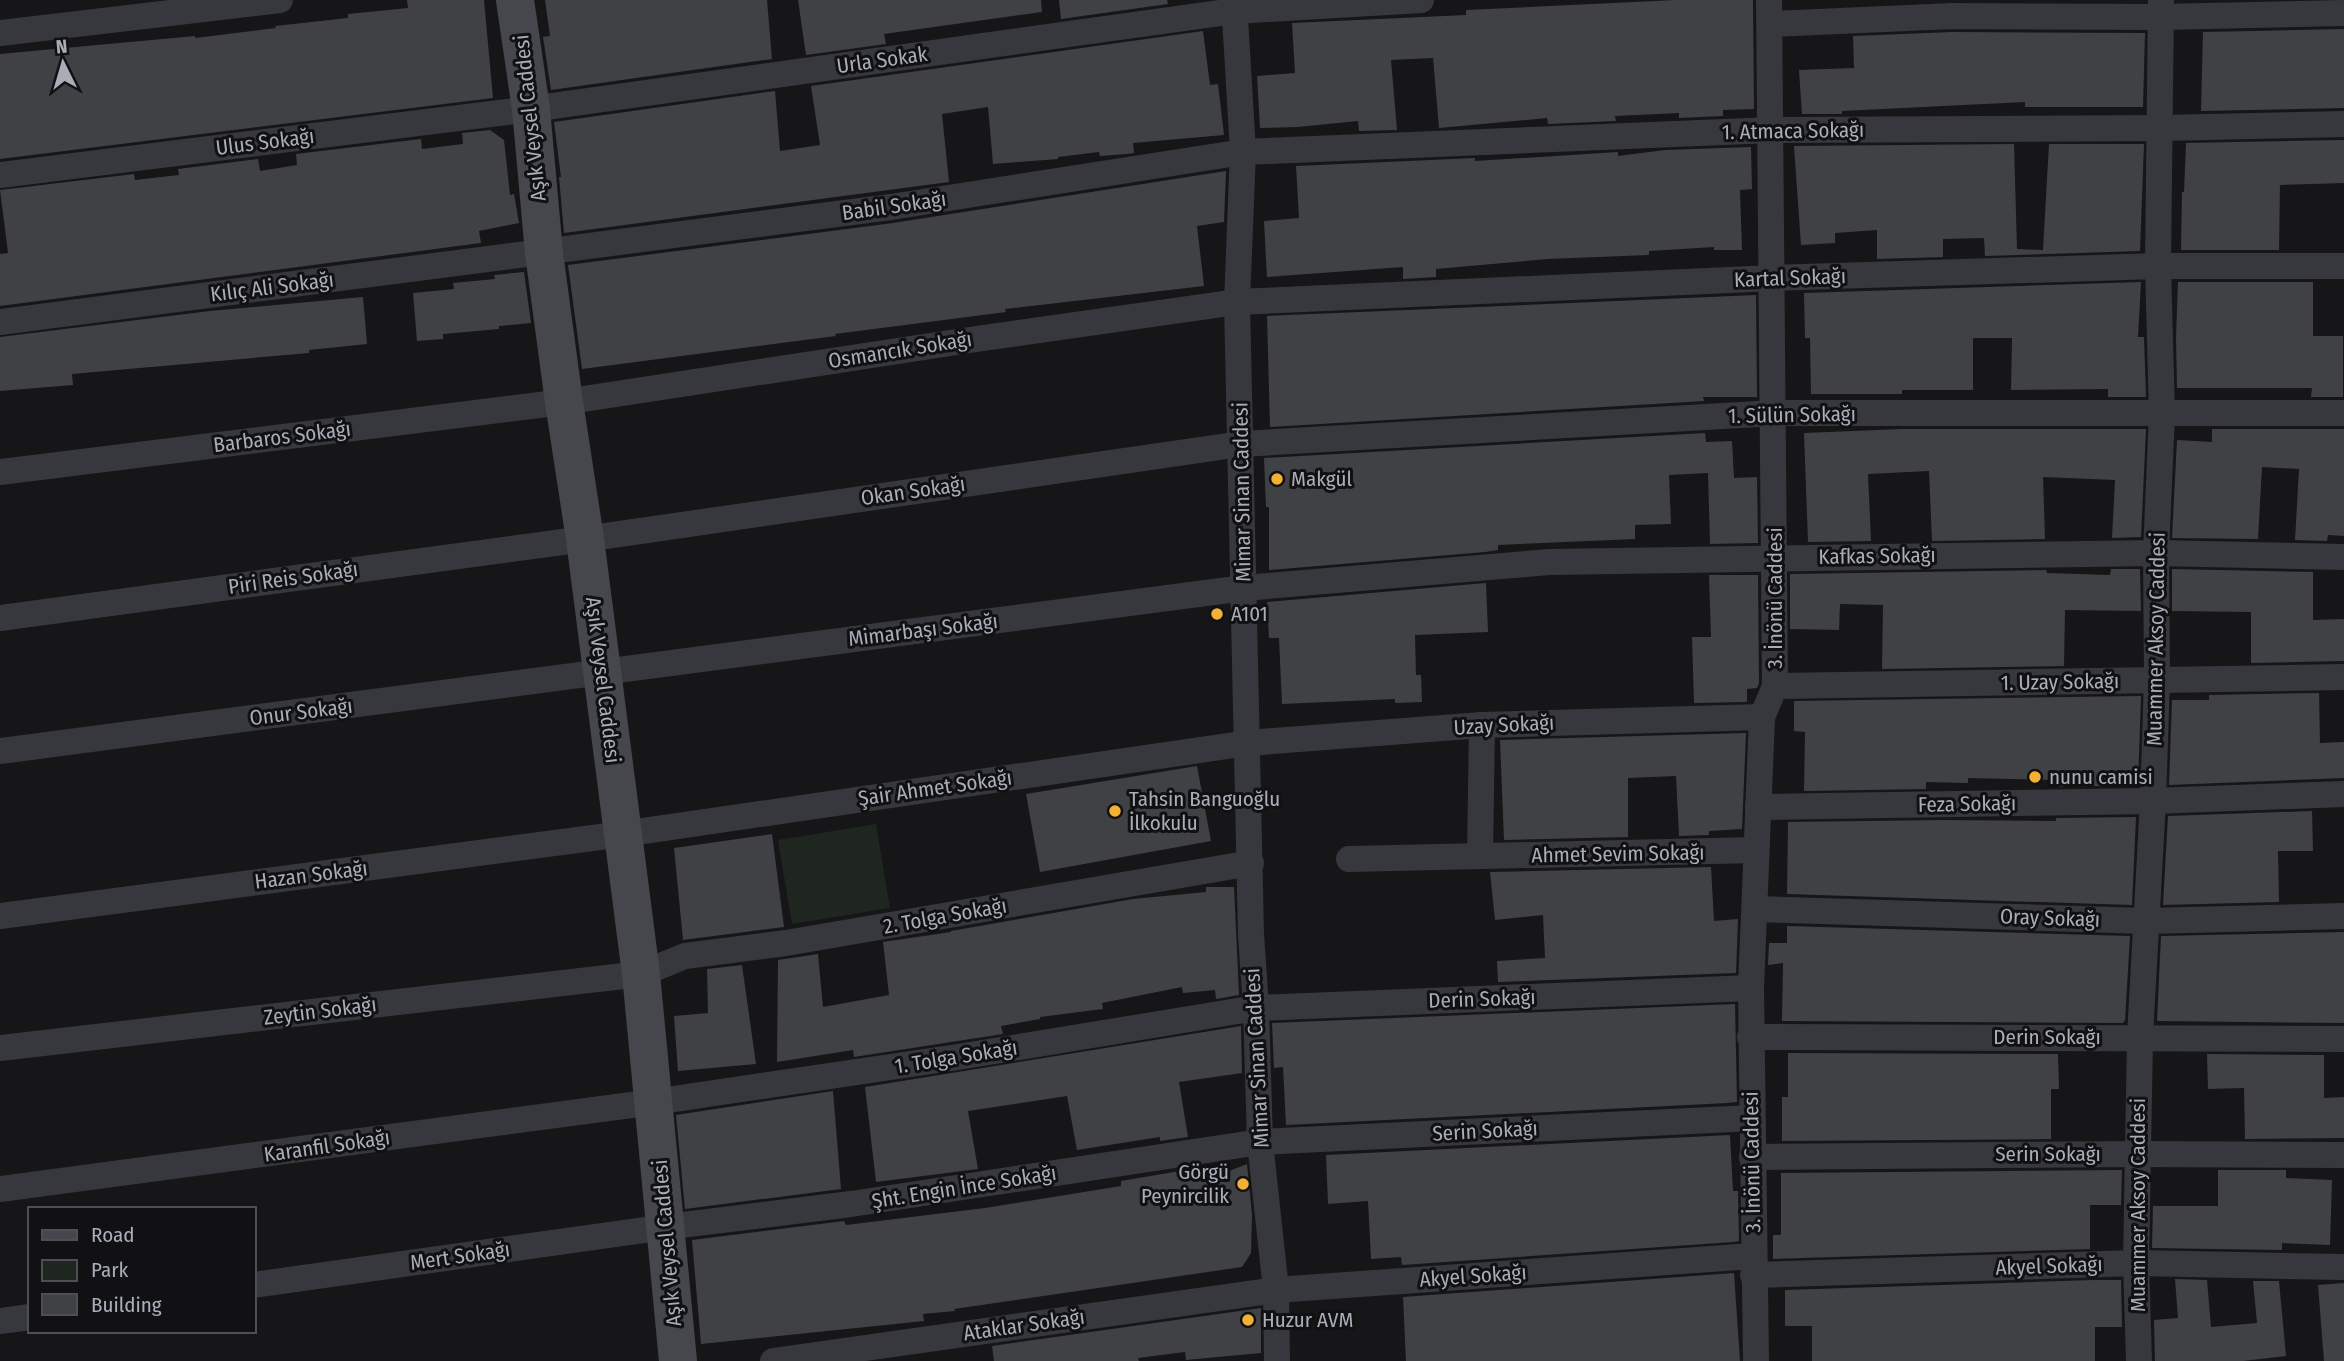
<svg xmlns="http://www.w3.org/2000/svg" width="2344" height="1361" font-family="'Fira Sans Condensed',sans-serif">
<style>
.green{fill:#1e261f}
.building{fill:#404145}
.lines{fill:none;stroke-linecap:round;stroke-linejoin:round}
.minor{stroke:#37383d;stroke-width:26}
.secondary{stroke:#45474d;stroke-width:38}
.poi-dot{fill:#f2b134;stroke:#111113;stroke-width:2.5}
.labels{text-anchor:middle;dominant-baseline:central;stroke-width:6;stroke-linejoin:round;paint-order:stroke}
.street-label{font-size:21px;fill:#a8adb8;stroke:#111113}
.poi-label{font-size:21px;fill:#a8adb8;stroke:#111113;text-anchor:start}
</style>
<rect width="100%" height="100%" fill="#161618"/>
<path class="green" d="M876,824L890,908L792,924L778,840Z"/>
<g class="building">
<path d="M407,0H484L493,98L0,159V54L195,36V38L276,28L275,26L348,18V14L408,8Z"/>
<path d="M545,0H767L772,59L551,90L543,37L550,36Z"/>
<path d="M798,0H1041L1042,12L884,34L886,44L806,55Z"/>
<path d="M1059,0H1167L1168,4L1061,19Z"/>
<path d="M1676,0H1753L1754,109L1723,110V116L1679,118V113L1615,116L1616,121L1548,124L1547,118L1439,128L1433,58L1391,60L1397,130L1359,131L1358,121L1297,127L1260,128L1257,76L1295,73L1292,23L1466,15V10Z"/>
<path d="M2344,29V108L2201,111L2203,32Z"/>
<path d="M1203,31L1210,85L1218,84L1224,135L1133,143L1134,153L1127,154L1100,156L1099,152L1058,157V159L993,164L988,107L942,114L949,182L564,233L559,177H561L554,122L775,91L780,151L820,145L811,86Z"/>
<path d="M1952,32L2145,33L2143,107H2025V102L1842,111V114H1802L1799,70L1854,68L1853,36Z"/>
<path d="M490,130L504,140L510,195L514,194L519,223L479,231L481,243L0,306V254L8,253L0,190L134,174L135,180L179,175L178,169L258,159L260,171L297,165L296,154L421,139L422,149L463,144L462,133Z"/>
<path d="M2344,140V183L2280,185L2279,250H2181L2182,192H2184L2186,143Z"/>
<path d="M2014,144L2017,249L2043,250L2049,144H2144L2140,251L1985,256L1984,238L1943,239V257L1877,259V230L1835,233V243L1801,245L1794,146Z"/>
<path d="M1751,147L1752,189L1740,190L1742,250H1714V247L1649,251V255L1547,259L1436,269V277L1403,279V267L1267,277L1264,221L1299,218L1296,166L1475,158V161L1618,152V156L1665,150Z"/>
<path d="M1226,171L1224,222L1197,226L1204,286L1005,309L1006,312L835,334L836,336L582,369L568,265L893,223Z"/>
<path d="M524,272L531,323L499,326V329L443,334V339L417,341L413,293L454,289L453,283L495,279L494,275Z"/>
<path d="M2141,282L2138,337H2144L2146,397H2108V389L2011,390L2012,338H1973V390H1902V394H1811L1810,338H1805L1804,293Z"/>
<path d="M2178,282H2313V336H2343V397H2311L2312,388H2177L2176,337Z"/>
<path d="M1756,295L1757,397H1703L1704,401L1270,427L1267,316Z"/>
<path d="M363,297L367,344L309,350V353L72,374L73,385L0,391V337L210,311Z"/>
<path d="M1902,429H2146L2141,537L2112,538L2115,480L2043,477L2045,539L1932,541L1929,471L1868,474L1871,541L1808,542L1804,433Z"/>
<path d="M2212,429H2344V536L2328,535L2327,541L2295,540L2299,469L2262,467L2258,539L2172,538L2177,440L2212,442Z"/>
<path d="M1705,433L1706,442L1732,441L1734,478L1757,477L1758,543L1710,544L1708,473L1669,475L1671,524L1635,525V539L1498,545V550L1485,552L1269,570V507H1266L1264,458Z"/>
<path d="M2111,569H2140L2141,611L2065,610L2064,666L1882,669L1883,605L1840,604L1839,630L1790,629V574L2046,570L2047,573L2110,575Z"/>
<path d="M2172,569L2313,572V620L2344,619V661L2251,663V612L2172,611Z"/>
<path d="M1709,575H1758L1759,683L1757,688L1747,689V702L1694,703L1692,637H1711Z"/>
<path d="M1486,583L1488,632L1415,635L1416,675H1421L1422,702L1395,703V699L1282,704L1279,638H1269L1267,602Z"/>
<path d="M2319,693L2320,743L2344,742V778L2169,785L2172,700H2209V695Z"/>
<path d="M2141,696L2138,785L2056,787L2057,780L1968,778V783L1926,782V789L1804,791L1805,732L1794,731V701Z"/>
<path d="M1746,733L1742,829L1709,831V835L1679,836L1676,776L1628,778V837L1504,840L1500,740Z"/>
<path d="M1197,766L1211,841L1040,872L1026,794Z"/>
<path d="M2312,811L2313,851H2278L2279,902L2163,905L2168,816Z"/>
<path d="M2136,817L2132,905L1787,894L1788,822L1943,820L2056,821V818Z"/>
<path d="M772,834L784,927L683,940L674,848Z"/>
<path d="M1711,867L1714,921L1738,919L1736,973L1498,982L1497,961L1545,958L1543,915L1495,920L1490,872Z"/>
<path d="M1206,887H1234L1239,995L1216,999L1215,990L1183,993L1182,987L1102,1003L1103,1009L1040,1017V1019L1001,1026L1003,1034L854,1057L853,1050L777,1062L778,960L818,954L823,1007L889,995L883,942L951,932V931L1133,899L1206,892Z"/>
<path d="M1787,926L2130,936L2125,1020L2123,1023L1782,1021L1783,963L1768,965L1769,943H1787Z"/>
<path d="M2344,932V1023L2157,1021L2161,936Z"/>
<path d="M742,965L756,1064L678,1071L674,1016L708,1013L707,969Z"/>
<path d="M1735,1004L1737,1102L1727,1103L1286,1125L1283,1067L1274,1068L1272,1023Z"/>
<path d="M1241,1026L1242,1073L1179,1082L1188,1137L1160,1141V1137L1077,1150L1067,1096L968,1111L978,1169L876,1182L865,1087Z"/>
<path d="M1788,1053L2058,1054L2059,1089H2051V1139L1782,1141V1097H1788Z"/>
<path d="M2207,1054L2324,1055V1098L2344,1097V1138L2245,1139L2244,1088L2208,1089Z"/>
<path d="M833,1091L841,1189L685,1209L676,1115Z"/>
<path d="M1730,1135L1733,1191H1738L1739,1241L1733,1242L1402,1265L1401,1257L1371,1259L1368,1201L1328,1204L1326,1155Z"/>
<path d="M1247,1164L1252,1214L1251,1253L1242,1267L954,1309L955,1311L923,1314L924,1321L701,1344L692,1240L844,1221L846,1225L985,1208L1121,1186V1181L1209,1166L1214,1177Z"/>
<path d="M2122,1170L2121,1205H2090V1249L1773,1259V1235H1781V1173Z"/>
<path d="M2218,1170H2286V1178L2332,1180L2330,1245L2282,1243V1250L2152,1248L2153,1206H2218Z"/>
<path d="M1734,1273L1740,1361H1406L1403,1297Z"/>
<path d="M2175,1279L2207,1280L2211,1327L2257,1323L2253,1281H2279L2286,1356L2243,1361H2155L2154,1320L2178,1318Z"/>
<path d="M2093,1280H2121L2122,1327H2095V1361H1812V1326H1785V1290Z"/>
<path d="M2344,1283V1361H2324L2318,1285Z"/>
<path d="M1261,1308V1353L1186,1360L1185,1352L1138,1358L1139,1361H994L992,1346Z"/>
</g>
<g class="lines">
<g class="minor">
<path d="M1234,0L1243,152L1237,302L1251,934L1256,1008L1260,1142L1276,1290L1277,1361"/>
<path d="M1771,24L1952,16L2161,17L2344,13"/>
<path d="M0,33L280,0"/>
<path d="M0,175L531,109L1234,11L1421,0"/>
<path d="M0,322L891,207L1243,152L1772,130L2160,128L2344,124"/>
<path d="M0,472L564,402L983,338L1237,302L1773,278L2158,266H2344"/>
<path d="M0,618L585,539L1241,444L1775,413H2344"/>
<path d="M1775,686L2344,677"/>
<path d="M0,751L1244,588L1549,562L2156,553L2344,557"/>
<path d="M1758,807L2153,801L2344,794"/>
<path d="M1480,856L1482,725"/>
<path d="M1349,859L1756,850"/>
<path d="M1755,909L2146,921L2344,916"/>
<path d="M0,916L623,834L1248,743L1482,725L1762,717"/>
<path d="M1750,1037L2344,1039"/>
<path d="M0,1048L641,974L685,956L786,943L1251,863"/>
<path d="M1752,1157L2137,1154L2344,1155"/>
<path d="M0,1189L654,1102L958,1057L1256,1008L1751,988"/>
<path d="M1753,1275L2136,1263L2344,1267"/>
<path d="M254,1285L666,1227L851,1204L1260,1142L1752,1118"/>
<path d="M0,1321L30,1317"/>
<path d="M773,1361L1276,1290L1753,1256"/>
<path d="M1756,1361L1751,988L1762,717L1775,686L1769,0"/>
<path d="M2139,1361L2136,1263L2140,1037L2153,801L2157,680L2156,553L2162,414L2158,266L2161,0"/>
</g>
<path class="secondary" d="M515,0L531,109L544,253L564,402L585,539L641,974L678,1361"/>
</g>
<g class="poi-dot">
<circle cx="1277" cy="479" r="7"/>
<circle cx="1217" cy="614" r="7"/>
<circle cx="2035" cy="777" r="7"/>
<circle cx="1115" cy="811" r="7"/>
<circle cx="1243" cy="1184" r="7"/>
<circle cx="1248" cy="1320" r="7"/>
</g>
<g class="labels">
<g class="street-label">
<text transform="translate(882 60) rotate(-8)">Urla Sokak</text>
<text transform="translate(530 118) rotate(-96)">Aşık Veysel Caddesi</text>
<text transform="translate(1793 131) rotate(-1)">1. Atmaca Sokağı</text>
<text transform="translate(265 142) rotate(-7)">Ulus Sokağı</text>
<text transform="translate(894 206) rotate(-8)">Babil Sokağı</text>
<text transform="translate(1790 278) rotate(-2)">Kartal Sokağı</text>
<text transform="translate(272 287) rotate(-7)">Kılıç Ali Sokağı</text>
<text transform="translate(900 350) rotate(-9)">Osmancık Sokağı</text>
<text transform="translate(1792 415) rotate(-1)">1. Sülün Sokağı</text>
<text transform="translate(282 437) rotate(-7)">Barbaros Sokağı</text>
<text transform="translate(913 491) rotate(-8)">Okan Sokağı</text>
<text transform="translate(1242 492) rotate(-91)">Mimar Sinan Caddesi</text>
<text transform="translate(1877 556) rotate(-1)">Kafkas Sokağı</text>
<text transform="translate(293 578) rotate(-8)">Piri Reis Sokağı</text>
<text transform="translate(1775 598) rotate(-90)">3. İnönü Caddesi</text>
<text transform="translate(923 630) rotate(-7)">Mimarbaşı Sokağı</text>
<text transform="translate(2156 639) rotate(-89)">Muammer Aksoy Caddesi</text>
<text transform="translate(603 680) rotate(83)">Aşık Veysel Caddesi</text>
<text transform="translate(2060 682) rotate(-1)">1. Uzay Sokağı</text>
<text transform="translate(301 712) rotate(-7)">Onur Sokağı</text>
<text transform="translate(1504 725) rotate(-3)">Uzay Sokağı</text>
<text transform="translate(935 788) rotate(-8)">Şair Ahmet Sokağı</text>
<text transform="translate(1967 804) rotate(-1)">Feza Sokağı</text>
<text transform="translate(1618 854) rotate(-1)">Ahmet Sevim Sokağı</text>
<text transform="translate(311 875) rotate(-7)">Hazan Sokağı</text>
<text transform="translate(945 916) rotate(-10)">2. Tolga Sokağı</text>
<text transform="translate(2050 918) rotate(2)">Oray Sokağı</text>
<text transform="translate(1482 999) rotate(-2)">Derin Sokağı</text>
<text transform="translate(320 1011) rotate(-7)">Zeytin Sokağı</text>
<text x="2047" y="1037">Derin Sokağı</text>
<text transform="translate(956 1057) rotate(-9)">1. Tolga Sokağı</text>
<text transform="translate(1257 1058) rotate(-93)">Mimar Sinan Caddesi</text>
<text transform="translate(1485 1131) rotate(-3)">Serin Sokağı</text>
<text transform="translate(327 1146) rotate(-8)">Karanfil Sokağı</text>
<text x="2048" y="1154">Serin Sokağı</text>
<text transform="translate(1752 1162) rotate(-91)">3. İnönü Caddesi</text>
<text transform="translate(964 1187) rotate(-9)">Şht. Engin İnce Sokağı</text>
<text transform="translate(2138 1205) rotate(-90)">Muammer Aksoy Caddesi</text>
<text transform="translate(667 1243) rotate(-95)">Aşık Veysel Caddesi</text>
<text transform="translate(460 1256) rotate(-8)">Mert Sokağı</text>
<text transform="translate(2049 1266) rotate(-2)">Akyel Sokağı</text>
<text transform="translate(1473 1276) rotate(-4)">Akyel Sokağı</text>
<text transform="translate(1024 1325) rotate(-8)">Ataklar Sokağı</text>
</g>
<g class="poi-label">
<text x="1291" y="479">Makgül</text>
<text x="1231" y="614">A101</text>
<text x="2049" y="777">nunu camisi</text>
<text x="1129" y="799">Tahsin Banguoğlu<tspan x="1129" dy="24">İlkokulu</tspan></text>
<text x="1229" y="1172" text-anchor="end">Görgü<tspan x="1229" dy="24">Peynircilik</tspan></text>
<text x="1262" y="1320">Huzur AVM</text>
</g>
</g>
<rect x="28" y="1207" width="228" height="126" fill="#111113" stroke="#4d4f55" stroke-width="2"/>
<rect x="42" y="1230" width="35" height="10" fill="#45474d" stroke="#4d4f55" stroke-width="2"/>
<text x="91" y="1242" font-size="21" fill="#a8adb8">Road</text>
<rect x="42" y="1260" width="35" height="21" fill="#1e261f" stroke="#4d4f55" stroke-width="2"/>
<text x="91" y="1277" font-size="21" fill="#a8adb8">Park</text>
<rect x="42" y="1294" width="35" height="21" fill="#404145" stroke="#4d4f55" stroke-width="2"/>
<text x="91" y="1312" font-size="21" fill="#a8adb8">Building</text>
<g transform="translate(63 63) rotate(355)" stroke="#111113" stroke-width="5" paint-order="stroke">
<path d="M0-5L12 26L0 18L-12 26Z" fill="#a8adb8"/>
<text y="-10" font-size="19" font-weight="bold" text-anchor="middle" fill="#a8adb8">N</text>
</g>
</svg>
